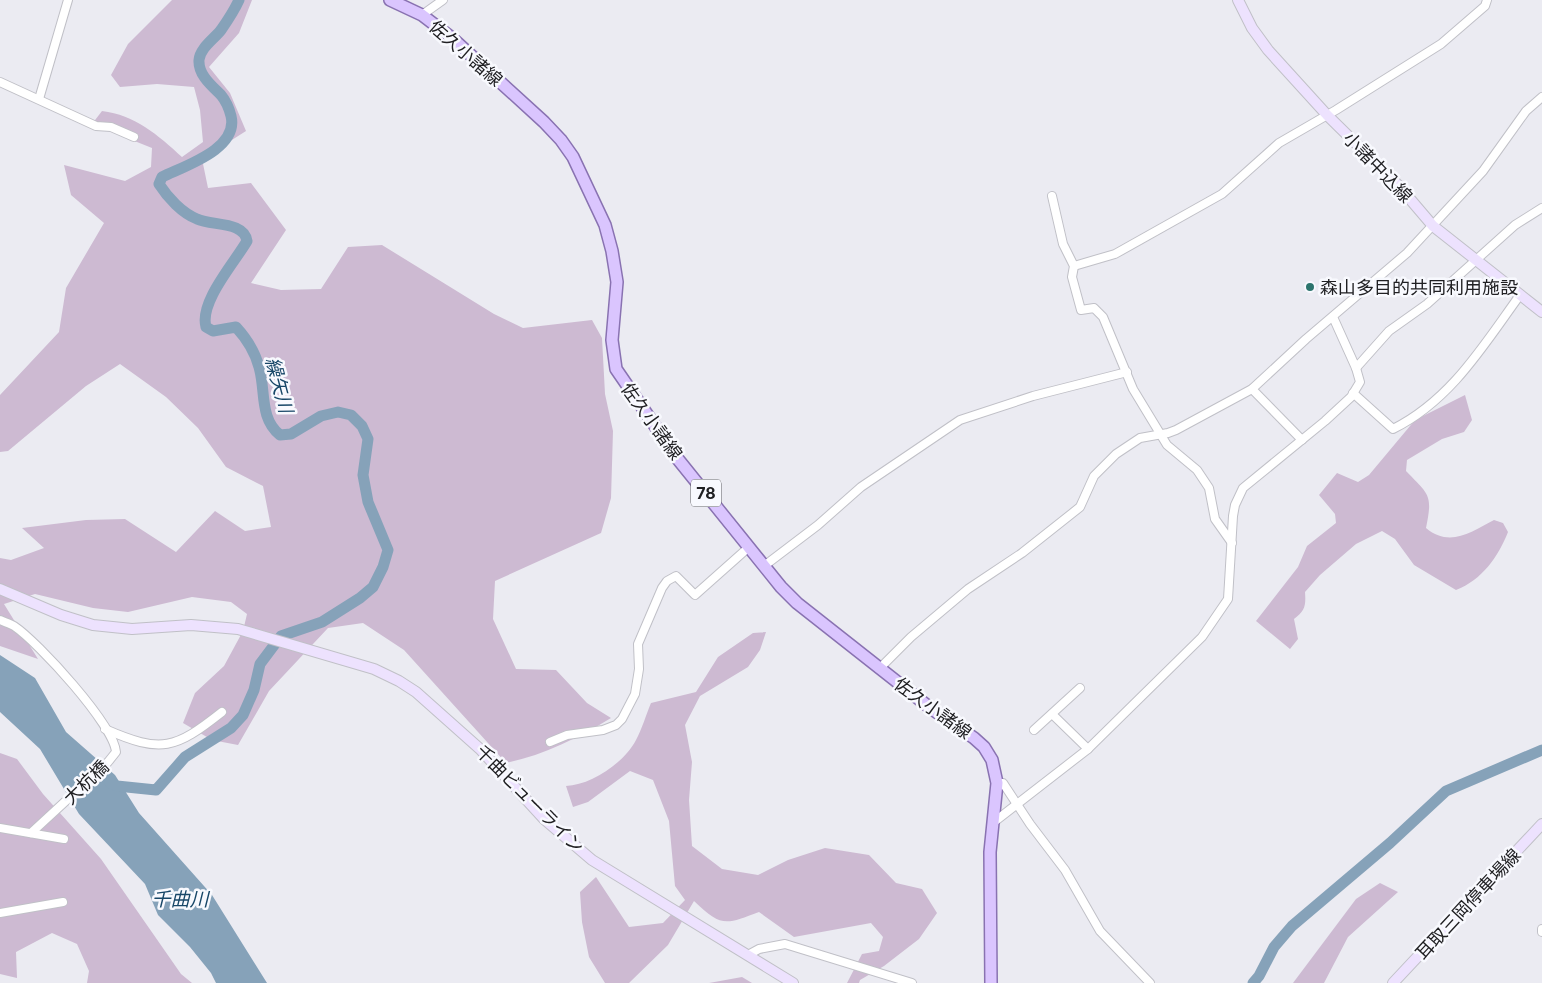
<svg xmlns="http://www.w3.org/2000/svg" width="1542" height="983" font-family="Inter,'Noto Sans JP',sans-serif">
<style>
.green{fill:#cdbad2}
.water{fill:#86a2b9}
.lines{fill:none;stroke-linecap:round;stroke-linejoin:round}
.river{stroke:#86a2b9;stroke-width:11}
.street-casing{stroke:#c0c0c7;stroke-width:10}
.secondary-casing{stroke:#c0c0c7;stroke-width:12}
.primary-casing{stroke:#8972b1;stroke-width:14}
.street{stroke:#fff;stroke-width:8}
.secondary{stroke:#ede2fe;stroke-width:10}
.primary{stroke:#dac5fe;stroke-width:11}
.poi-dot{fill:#2c746d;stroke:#f8f9fe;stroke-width:2}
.labels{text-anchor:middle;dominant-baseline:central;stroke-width:5;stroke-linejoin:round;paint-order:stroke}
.shield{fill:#f8f9fe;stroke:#616165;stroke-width:1}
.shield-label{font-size:16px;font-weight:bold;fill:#202023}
.street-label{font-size:18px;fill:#202023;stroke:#f8f9fe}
.poi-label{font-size:18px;fill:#202023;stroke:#f8f9fe;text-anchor:start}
.water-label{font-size:19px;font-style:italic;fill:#184768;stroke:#f8f9fe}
</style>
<rect width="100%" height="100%" fill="#ebebf2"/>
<g class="green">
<path d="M172,0H252L239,33L209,67L230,93L246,131L202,159L208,188L251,183L286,230L251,283L281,290L321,289L348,247L382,245L494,314L523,328L592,320L602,338L605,394L613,431L611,498L601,533L495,581L493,619L516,669L556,670L587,703L611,718C578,738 544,755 506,763L404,650L363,623L328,628L269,691L238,745L212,740L183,723L195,693L224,666L243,631L247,614L231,602L192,597L128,612L93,608L35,594L4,604L38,659L0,646V558L11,560L44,548L22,528L86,520L125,519L176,552L215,511L245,531L271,527L263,486L226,467L198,428L166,397L120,364L86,386L8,451L0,452V395L59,332L66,288L104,223L71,195L64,165L125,181L151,167L152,148L92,124L102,111C135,115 158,135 182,157L203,142L200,110L194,87L157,84L120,87L111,75L128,44Z"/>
<path d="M1465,395L1472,420L1464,432L1442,439L1407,460L1406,471C1429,495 1433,494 1426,528C1450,548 1471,532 1494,520L1503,523L1508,532C1498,557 1482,580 1456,590L1414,565L1395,539L1382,531L1356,544L1320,575L1305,592C1306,606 1305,611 1294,619L1298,639L1290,649L1256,621L1298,567L1307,546L1336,523L1335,514L1319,495L1337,473L1358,482L1369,475L1415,420Z"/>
<path d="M766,632L760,650L748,667L700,696L685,725L692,762L689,800L692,846L722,869L758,875L788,860L825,848L869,855L896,883L922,889L937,913L919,939L884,966L860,980L859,983H847L862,954L879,951L883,937L871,923L794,937L759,912C725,925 721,927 694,901L668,945L629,983H605L589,957L582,922L580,892L596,877L629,927L663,923L685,900L675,886L669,821L653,780L630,771L588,802L573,807L566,786C591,785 624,763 636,740C642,729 646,715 651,703L696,692L718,657L753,633Z"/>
<path d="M0,753L17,759L43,794L101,859L181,974L192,983H87L89,971L77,944L52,933L16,952L17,978L0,974Z"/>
<path d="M1380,883L1398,892L1348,937L1324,983H1293L1356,899Z"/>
<path d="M742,977L752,983H709Z"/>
</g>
<path class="water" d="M0,655L35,678L66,732L115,775L139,813L212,895L267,983H216L211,973L190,947L158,915L145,884L79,814L40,749L0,712Z"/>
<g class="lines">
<g class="river">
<path d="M110,783L117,786L156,790L185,757L231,728L243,715L254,690L260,664L281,636L322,622L360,598L373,587L383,567L388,550L368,502L363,475L368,439L362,426L351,415L338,412L321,416L291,434L280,435C259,418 266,391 259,367C255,352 247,339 236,327L213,331L206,327C199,302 235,262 247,241C244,221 212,226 197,219C182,213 168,198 159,184L162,177C184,166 239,149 231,116C229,108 226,101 221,95C212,86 198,75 199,60C200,48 214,39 221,30C228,20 234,11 239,0"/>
<path d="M1253,983L1259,976L1274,947L1292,926L1390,843L1446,791L1542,750"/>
</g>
<defs>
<g id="street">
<path d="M422,15L443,0"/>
<path d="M0,82L96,126L111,127L134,137"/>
<path d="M39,99L68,0"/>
<path d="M1052,196L1063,244L1074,266L1072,277L1081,310L1094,308L1103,317L1133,389L1167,445L1197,470L1209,488L1215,519L1232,543"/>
<path d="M1074,266L1115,254L1222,194L1279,143L1336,110L1441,44L1485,6L1487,0"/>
<path d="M1356,368L1389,331L1427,304L1515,225L1542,208"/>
<path d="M1252,389L1302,440"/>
<path d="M1353,393L1393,429C1451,400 1483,346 1520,295"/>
<path d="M764,566L818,525L861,487L960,420L1033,396L1127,372"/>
<path d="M0,620C5,622 10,624 14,626C38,642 114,725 116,752L108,762L31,833"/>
<path d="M879,669L911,637L968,589L1022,553L1080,507L1094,476L1116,454L1140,438L1168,433L1176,430L1252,389L1306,339L1407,253L1483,171L1526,111L1542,97"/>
<path d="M1052,714L1088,749"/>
<path d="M105,729C162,754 175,749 222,712"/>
<path d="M1034,730L1080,688"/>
<path d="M550,742L567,735L603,730L616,725L622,719L635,694L639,669L638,644L662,588L667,581L676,576L695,595L749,547"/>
<path d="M997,783H1003L1030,824L1065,870L1100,931L1150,983"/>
<path d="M994,822L1088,749L1202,637L1228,599L1233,516L1235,505L1243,488L1325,421L1351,397L1360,382L1356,368L1333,317"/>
<path d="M0,828L64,839"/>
<path d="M0,913L63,902"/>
<path d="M1542,929V932"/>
<path d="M748,955L759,949L785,944L912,983"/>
</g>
<g id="secondary">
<path d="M1238,0L1252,28L1268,50L1327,115L1398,185L1433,226L1542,312"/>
<path d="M0,589L61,615L93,625L132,629L191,625L238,629L374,669L399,681L416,692L480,749L544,819L592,860L793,983"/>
<path d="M1393,983L1542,824"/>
</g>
<path id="primary" d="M390,0L422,15L452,38L544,122L561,140L573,157L605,225L612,251L617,282L612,340L616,369L677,458L781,587L797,603L929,707L974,738L984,747L992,760L997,783L990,852L991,983"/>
</defs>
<use href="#street" class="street-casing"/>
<use href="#secondary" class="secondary-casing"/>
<use href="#primary" class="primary-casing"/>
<use href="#street" class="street"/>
<use href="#secondary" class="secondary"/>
<use href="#primary" class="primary"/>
</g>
<circle class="poi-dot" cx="1310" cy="287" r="5"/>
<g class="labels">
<rect class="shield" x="691" y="479.5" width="30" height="27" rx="4"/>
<g class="shield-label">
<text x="706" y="493">78</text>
</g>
<g class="street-label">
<text transform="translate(466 53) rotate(41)">佐久小諸線</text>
<text transform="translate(1378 167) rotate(46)">小諸中込線</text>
<text transform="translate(652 421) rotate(54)">佐久小諸線</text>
<text transform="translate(933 708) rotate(36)">佐久小諸線</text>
<text transform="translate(86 782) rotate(-44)">大杭橋</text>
<text transform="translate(530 799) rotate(45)">千曲ビューライン</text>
<text transform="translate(1468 904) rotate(-47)">耳取三岡停車場線</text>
</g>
<g class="poi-label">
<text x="1320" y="287">森山多目的共同利用施設</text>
</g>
<g class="water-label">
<text transform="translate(279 385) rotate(75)">繰矢川</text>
<text x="180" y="899">千曲川</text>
</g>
</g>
</svg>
